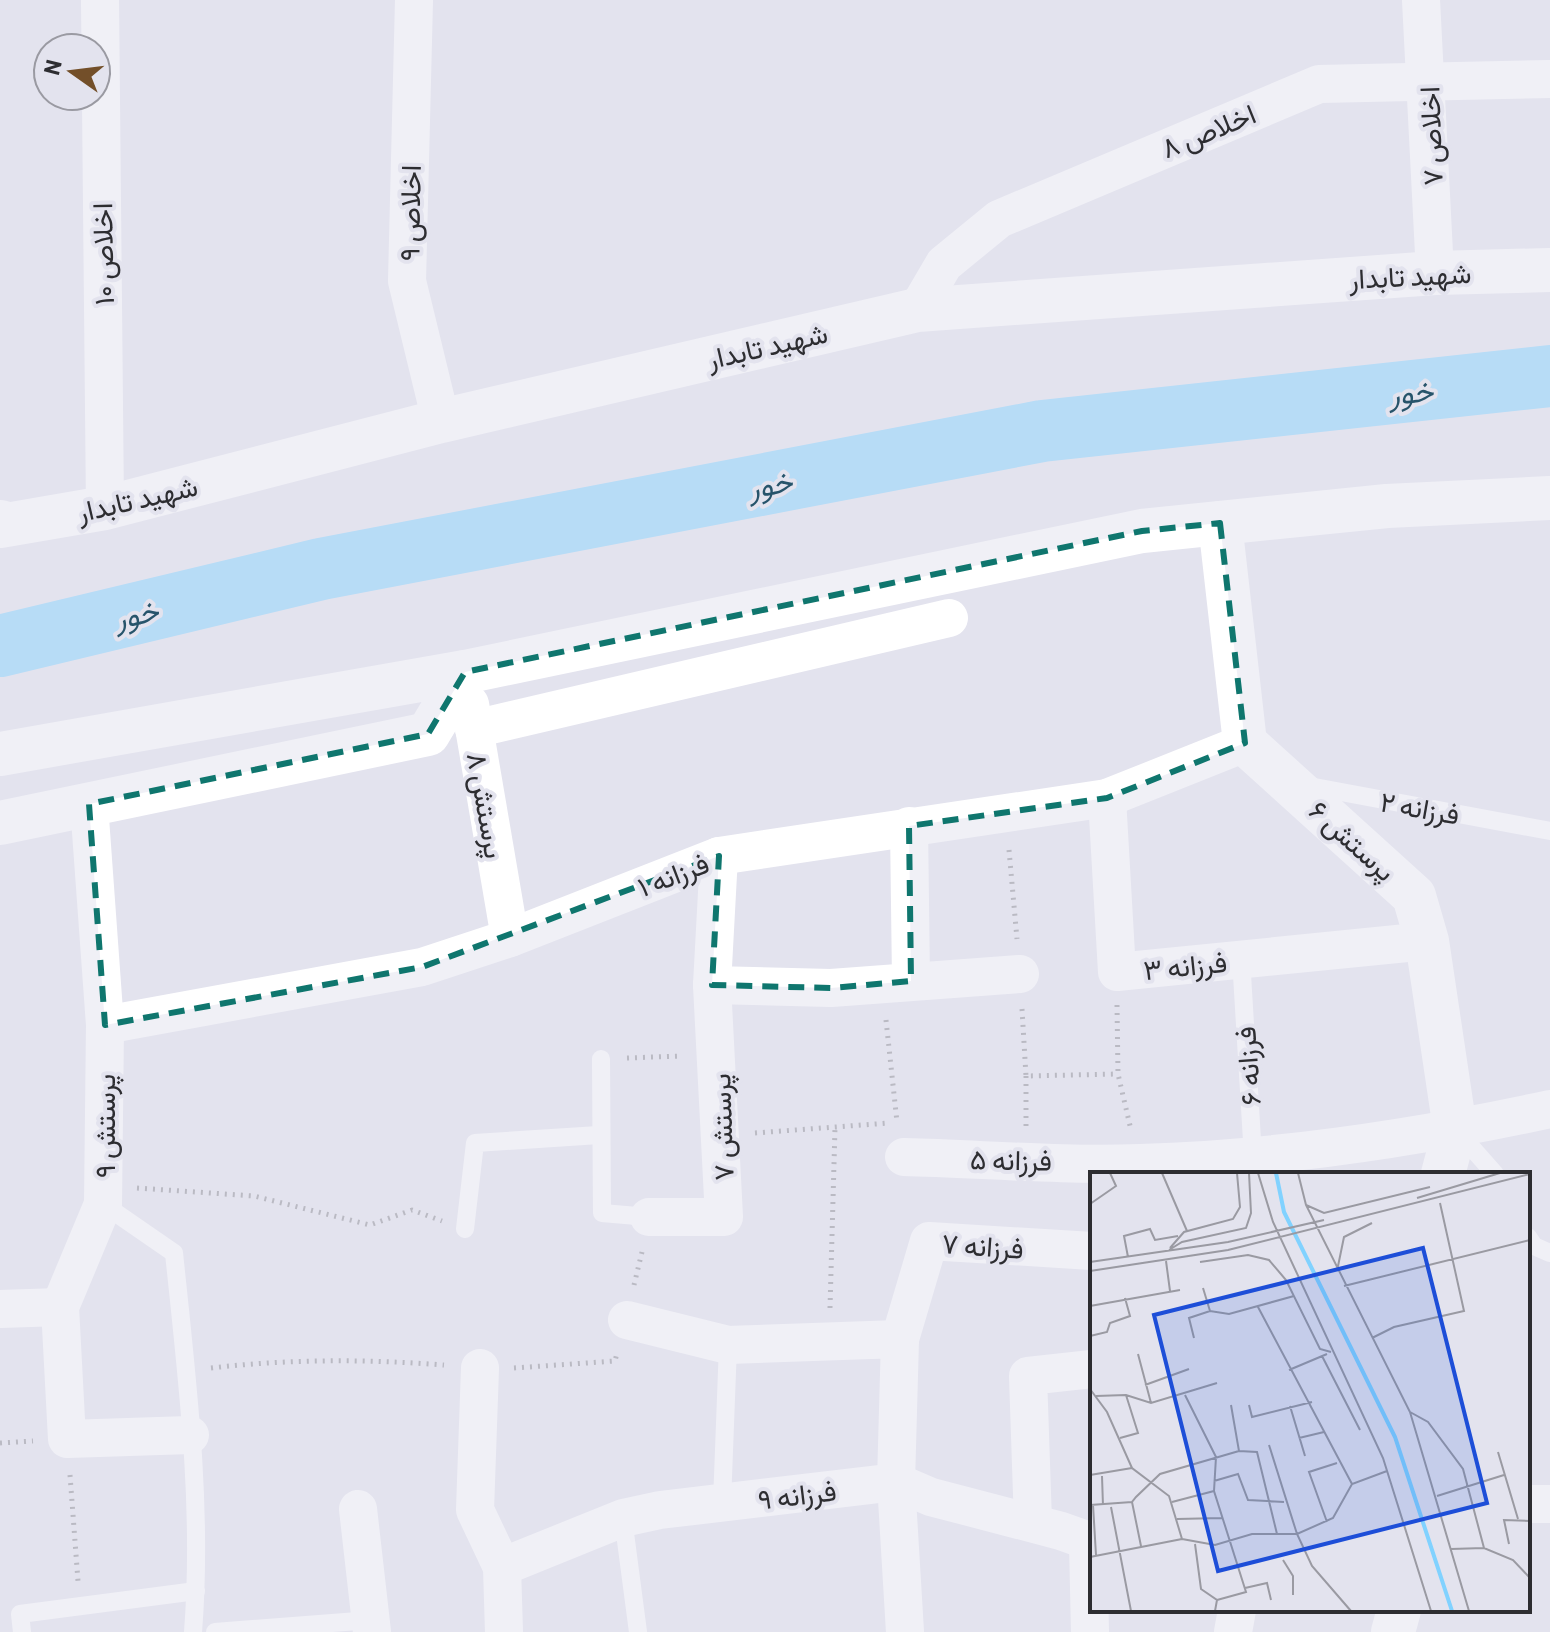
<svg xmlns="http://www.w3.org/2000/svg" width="1550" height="1632" font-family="Barlow,Vazirmatn,sans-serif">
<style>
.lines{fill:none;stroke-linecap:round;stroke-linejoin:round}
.river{stroke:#81d2ff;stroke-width:62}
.path{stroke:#88888f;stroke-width:5;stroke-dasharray:2 6;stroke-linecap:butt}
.service{stroke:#fff;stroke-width:18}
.minor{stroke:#fff;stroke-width:38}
.tertiary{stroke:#fff;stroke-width:44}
.secondary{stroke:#fff;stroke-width:44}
.marked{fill:none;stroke:#0f766e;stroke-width:6;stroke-dasharray:16 10;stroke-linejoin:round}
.labels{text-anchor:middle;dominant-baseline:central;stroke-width:8;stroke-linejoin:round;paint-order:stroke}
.street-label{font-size:28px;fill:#2d2d31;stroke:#e3e3ee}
.water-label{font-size:30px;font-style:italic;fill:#27546b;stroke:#e3e3ee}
.inset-river{fill:none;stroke:#81d2ff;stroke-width:4}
.inset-road{fill:none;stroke:#9a9aa2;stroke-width:2}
.view{fill:#1d4ed8;fill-opacity:0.15;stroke:#1d4ed8;stroke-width:4}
.inset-edge{fill:none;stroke:#2d2d31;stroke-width:4}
</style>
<rect width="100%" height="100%" fill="#e3e3ee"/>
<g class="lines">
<path class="river" d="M0,646L321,569L1042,431L1550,376"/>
<g class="path">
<path d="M1009,850L1017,939"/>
<path d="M1117,1005L1118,1074L1131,1130"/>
<path d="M1022,1009L1026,1076L1118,1074"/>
<path d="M886,1020L897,1122"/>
<path d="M627,1058L681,1056"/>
<path d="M1026,1126V1076"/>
<path d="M755,1133L889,1123"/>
<path d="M137,1188L254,1196L370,1225L412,1210L442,1221"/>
<path d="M634,1285L642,1252"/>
<path d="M830,1308L835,1128"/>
<path d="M211,1368C290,1359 365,1359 444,1365"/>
<path d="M514,1368L615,1361L617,1353"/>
<path d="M0,1443L33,1441"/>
<path d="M70,1475L78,1581"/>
</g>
<g class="service">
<path d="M1309,786L1550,831"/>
<path d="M1241,958L1253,1157"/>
<path d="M601,1059L602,1213L649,1217"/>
<path d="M1457,1131L1495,1174"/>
<path d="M103,1204L174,1253C187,1378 203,1507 193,1632"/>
<path d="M465,1229L475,1143L599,1135"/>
<path d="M1528,1237L1534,1246L1550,1253"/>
<path d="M722,1503L728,1345"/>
<path d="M623,1518L638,1632"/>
<path d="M22,1632L20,1614L196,1591"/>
<path d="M215,1632L371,1620"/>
</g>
<g class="minor">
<path d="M100,0L105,508"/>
<path d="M414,0L407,281L441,421"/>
<path d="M1421,0L1435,273"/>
<path d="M917,310L944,264L999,219L1319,84L1550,79"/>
<path d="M470,704L510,938"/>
<path d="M474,729L949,618"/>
<path d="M1107,798L1117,972L1427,941"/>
<path d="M89,804L105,1025L103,1204L60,1307L67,1439L190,1435"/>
<path d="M909,826L911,981"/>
<path d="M712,985L831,988L1020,974"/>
<path d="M105,1025L422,967L510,938L719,856L1107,798L1245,743"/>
<path d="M904,1157C983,1159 1063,1166 1141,1163C1279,1159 1416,1138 1550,1109"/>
<path d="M649,1217H724L712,985L719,856"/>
<path d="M0,1309L60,1307"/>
<path d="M627,1320L728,1345L900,1339L896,1482L905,1632"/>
<path d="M900,1339L929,1241L1092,1251"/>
<path d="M480,1368L475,1510L502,1567L504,1632"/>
<path d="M1528,1504H1550"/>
<path d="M358,1509L372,1632"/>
<path d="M1033,1523L1028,1376L1092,1369"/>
<path d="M1088,1543L1090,1632"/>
<path d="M502,1567L623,1518L660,1510L896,1482L931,1497L1061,1531L1092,1542"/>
<path d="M1233,1632L1237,1610"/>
</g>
<g class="tertiary">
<path d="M1220,523L1245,743L1414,896L1427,941L1455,1129L1443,1174"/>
<path d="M0,526L105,508L441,421L917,310L1435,273L1550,270"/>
<path d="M0,754L465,672L1142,531L1387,506L1550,498"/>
<path d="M1393,1632L1399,1610"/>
</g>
<g class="secondary">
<path d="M0,522L7,524"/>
<path d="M0,823L428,734L465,672"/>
</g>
</g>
<path d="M0 0H1550V1632H0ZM1220,523L1245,743L1107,798L909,826L911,981L831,988L712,985L719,856L422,967L105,1025L89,804L428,734L465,672L1142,531Z" fill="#e3e3ee" fill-opacity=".55" fill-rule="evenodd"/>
<path class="marked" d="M1220,523L1245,743L1107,798L909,826L911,981L831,988L712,985L719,856L422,967L105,1025L89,804L428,734L465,672L1142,531Z"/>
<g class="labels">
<g class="street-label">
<text transform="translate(1208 130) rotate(-22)">اخلاص ۸</text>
<text transform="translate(1430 136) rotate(-92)">اخلاص ۷</text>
<text transform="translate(409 213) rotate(-89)">اخلاص ۹</text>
<text transform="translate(102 254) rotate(-91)">اخلاص ۱۰</text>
<text transform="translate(1410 275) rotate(-3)">شهید تابدار</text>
<text transform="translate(767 345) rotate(-13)">شهید تابدار</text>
<text transform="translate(137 498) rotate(-13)">شهید تابدار</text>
<text transform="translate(487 805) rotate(80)">پرستش ۸</text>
<text transform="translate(1420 807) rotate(10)">فرزانه ۲</text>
<text transform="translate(1353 840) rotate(42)">پرستش ۶</text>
<text transform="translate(673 874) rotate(-21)">فرزانه ۱</text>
<text transform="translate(1185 965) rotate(-6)">فرزانه ۳</text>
<text transform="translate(1247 1066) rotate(-94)">فرزانه ۶</text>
<text transform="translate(104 1126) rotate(-90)">پرستش ۹</text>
<text transform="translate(721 1127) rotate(-92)">پرستش ۷</text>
<text transform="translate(1011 1159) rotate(1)">فرزانه ۵</text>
<text transform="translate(983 1245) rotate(4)">فرزانه ۷</text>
<text transform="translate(797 1494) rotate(-7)">فرزانه ۹</text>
</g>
<g class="water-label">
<text transform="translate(1411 391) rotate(-6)">خور</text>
<text transform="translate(770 483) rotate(-11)">خور</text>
<text transform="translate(136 613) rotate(-13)">خور</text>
</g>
</g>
<g transform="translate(1090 1172)">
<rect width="440" height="440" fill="#e3e3ee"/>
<path class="inset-river" d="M186,1L194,40L305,265L362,439"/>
<path class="inset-road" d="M72,1L97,59M168,1L183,50L293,286L341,439M208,1L216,33L320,240L379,439M327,26L410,1M0,32L26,14L20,1M216,33L234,41L340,15M80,76L94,60L143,47L150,35L147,1M79,78L92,70L156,56L161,41L159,1M38,85L34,64L60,57L65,68L88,64M76,89L80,119M0,90L138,70L234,48M110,90L158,83L179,88L196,108L230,177L241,180M0,99L138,78L440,2M247,99L254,65L282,51M254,114L440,68M113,116L120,139M0,134L90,118M168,135L262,312M0,164L17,160L20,151L40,144L35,126M104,166L99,146L120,139L139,142L204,124M282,166L304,155L374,139L350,31M48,182L61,231M232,184L270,258M199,198L237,182M55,213L99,197M0,217L17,240L42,296L79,324L92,367M95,223L126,285L124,319L156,420L127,428M6,224L36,223L61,231L127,211M159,233L162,245L222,230M200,234L215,284M320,240L338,250L373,297L394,376M30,266L48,261L36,223M209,266L234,260M179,273L207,362L222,394L261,439M149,279L167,280L187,362M408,280L428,347M0,303L42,296M12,304L13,334M124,309L148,302L158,328L194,330M347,324L414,303M82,330L124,319M0,333L42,330M3,333L6,383M21,335L41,439M87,347L132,346M237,350L219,300L247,291M92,367L125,373L162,362H207L243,346L262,312L297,299M105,372L111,417L127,428L125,439M419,372L414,348L440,349M51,374L42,330L46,325L70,302L149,279L141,233M361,377L394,376L423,388L440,406M0,385L92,367M193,388L203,404V423M155,416L177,411L181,428"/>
<path class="view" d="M333,76L397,331L128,399L64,143Z"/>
<rect width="440" height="440" class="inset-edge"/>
</g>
<g transform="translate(72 72) rotate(284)"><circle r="38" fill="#e3e3ee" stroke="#9a9aa2" stroke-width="2"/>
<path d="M0-6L14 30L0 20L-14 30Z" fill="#734f29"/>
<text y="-12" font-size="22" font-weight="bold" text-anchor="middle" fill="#2d2d31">N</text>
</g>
</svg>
